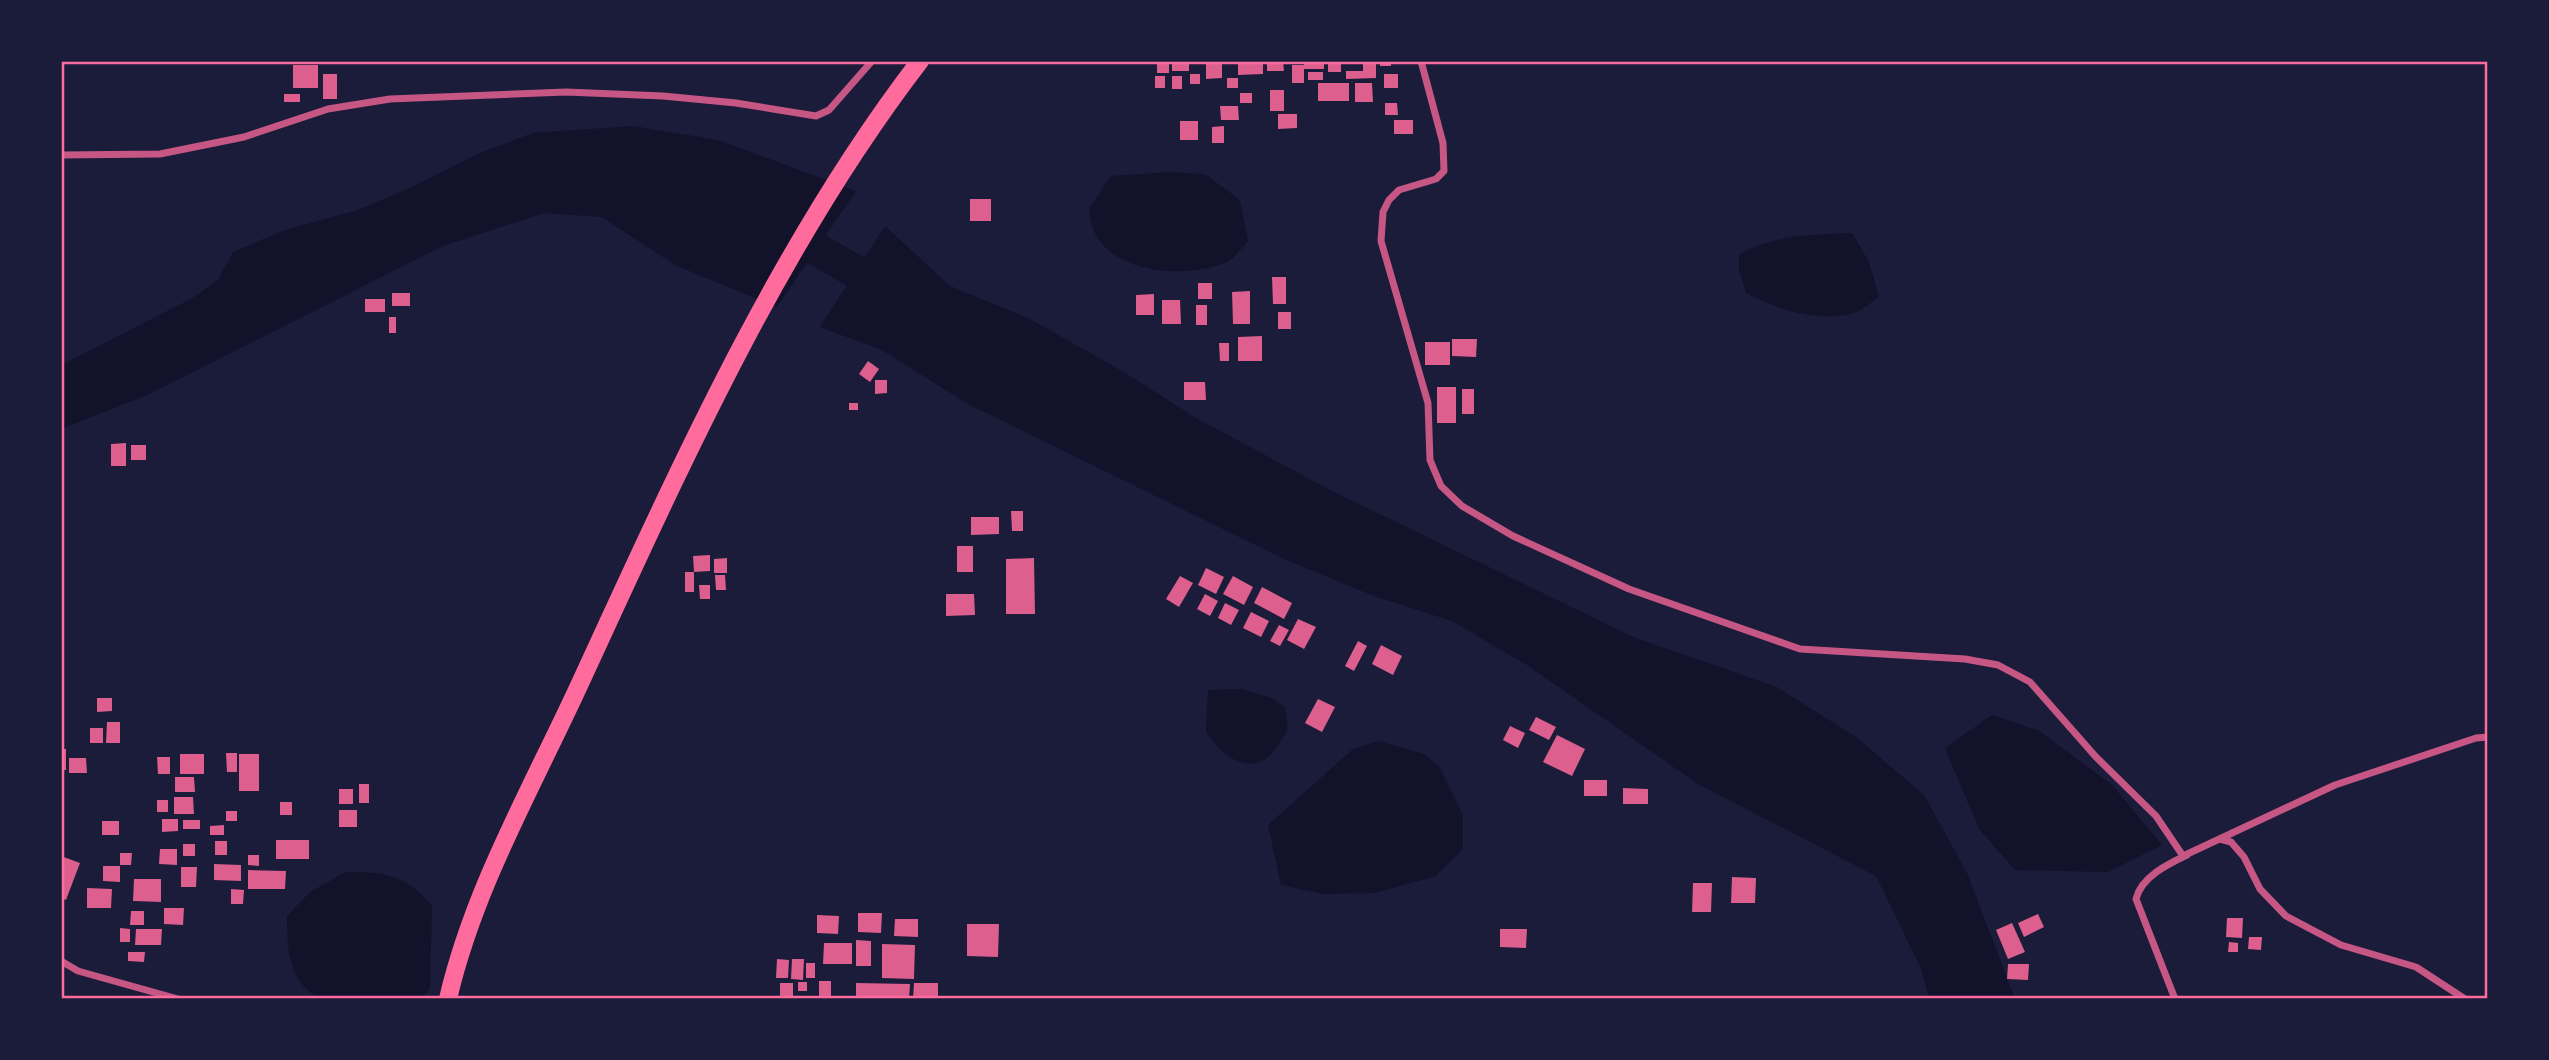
<svg xmlns="http://www.w3.org/2000/svg" width="2549" height="1060" font-family="Lora,serif">
<style>
.water{fill:#12122b}
.lines{fill:none;stroke-linecap:round;stroke-linejoin:round}
.river{stroke:#12122b;stroke-width:33}
.building{fill:#dd5f8e}
.minor{stroke:#c65784;stroke-width:7}
.primary{stroke:#ff6b9d;stroke-width:18}
.neatline{fill:none;stroke:#ff6b9d;stroke-width:2.5}
</style>
<rect width="100%" height="100%" fill="#1b1b3a"/>
<g class="water">
<path d="M633,126L718,140L856,191L777,307L675,265L602,217L544,213L443,246L145,396L61,429V365L191,299L218,280L233,252L285,230L358,210L412,187L480,153L533,133Z"/>
<path d="M1169,172L1205,174L1240,200L1248,241C1242,248 1233,260 1225,263C1177,281 1092,272 1089,209L1111,176Z"/>
<path d="M885,226L950,286L1030,319L1127,374L1196,418L1330,490L1633,637L1777,687L1856,737L1924,795L1967,873L2015,999H1929L1921,968L1876,876L1698,784L1527,665L1452,621L1374,596L1284,559L968,404L882,350L820,327Z"/>
<path d="M1852,233L1869,262L1879,297C1871,302 1860,312 1851,314C1815,322 1777,309 1746,293L1739,270V255C1774,234 1812,235 1852,233Z"/>
<path d="M1242,689L1272,698L1285,707C1286,714 1288,723 1287,730C1286,734 1281,740 1279,744C1257,781 1222,759 1206,731L1208,690Z"/>
<path d="M1992,715L2039,731L2112,785L2162,845L2108,872L2015,870L1979,829L1945,748Z"/>
<path d="M1378,741L1424,754L1440,768L1463,815V849L1436,876L1374,893L1323,894L1281,885L1268,825L1353,749Z"/>
<path d="M346,872C387,872 404,875 432,905L430,989L419,999H322C288,985 287,947 287,916L310,892Z"/>
</g>
<g class="lines">
<path class="river" d="M776,226L893,293"/>
</g>
<g class="building">
<rect x="1157" y="61" width="12" height="12"/>
<rect x="1172" y="61" width="17" height="10"/>
<path d="M1206,61H1222V78L1206,79Z"/>
<path d="M1238,61H1263V74L1238,75Z"/>
<path d="M1267,61H1283L1284,71H1267Z"/>
<path d="M1304,61H1324V69H1304V83H1292V65H1304Z"/>
<rect x="1328" y="61" width="13" height="11"/>
<path d="M1363,61H1376V78L1346,79V71H1363Z"/>
<rect x="1380" y="61" width="11" height="5"/>
<rect x="293" y="65" width="25" height="23"/>
<rect x="1308" y="72" width="15" height="8"/>
<rect x="323" y="74" width="14" height="25"/>
<rect x="1190" y="74" width="10" height="10"/>
<rect x="1384" y="74" width="14" height="14"/>
<rect x="1155" y="76" width="10" height="12"/>
<rect x="1172" y="76" width="10" height="13"/>
<rect x="1227" y="78" width="11" height="10"/>
<rect x="1318" y="83" width="31" height="18"/>
<path d="M1355,83H1372L1373,102H1355Z"/>
<rect x="1270" y="90" width="14" height="21"/>
<rect x="1240" y="93" width="12" height="10"/>
<rect x="284" y="94" width="16" height="8"/>
<path d="M1385,103H1397L1398,115H1385Z"/>
<path d="M1220,106H1238L1239,120H1221Z"/>
<path d="M1278,114H1297V128L1278,129Z"/>
<rect x="1394" y="120" width="19" height="14"/>
<rect x="1180" y="121" width="18" height="19"/>
<path d="M1224,126V143H1212V127Z"/>
<rect x="970" y="199" width="21" height="22"/>
<path d="M1272,277H1286V304H1273Z"/>
<rect x="1198" y="283" width="14" height="16"/>
<path d="M1250,291V324H1233L1232,292Z"/>
<rect x="392" y="293" width="18" height="13"/>
<path d="M1154,294V315H1136V295Z"/>
<rect x="365" y="299" width="20" height="13"/>
<path d="M1162,300H1180L1181,324H1162Z"/>
<rect x="1196" y="305" width="11" height="20"/>
<rect x="1278" y="312" width="13" height="17"/>
<rect x="389" y="317" width="7" height="16"/>
<path d="M1262,336V361H1238V337Z"/>
<path d="M1452,339H1477L1476,357L1452,356Z"/>
<rect x="1425" y="342" width="25" height="23"/>
<path d="M1219,343H1229V361H1220Z"/>
<path d="M868,361L879,369L870,382L859,374Z"/>
<path d="M875,380H887V393L875,394Z"/>
<path d="M1184,382H1205L1206,400H1184Z"/>
<rect x="1437" y="387" width="19" height="36"/>
<rect x="1462" y="389" width="12" height="25"/>
<rect x="849" y="403" width="9" height="7"/>
<path d="M126,443V466H111V444Z"/>
<rect x="131" y="445" width="15" height="15"/>
<path d="M1011,511H1023V531H1012Z"/>
<path d="M971,517H999V534L971,535Z"/>
<rect x="957" y="546" width="16" height="26"/>
<path d="M710,555V571L694,572L693,556Z"/>
<path d="M727,558V573H714V559Z"/>
<path d="M1034,558L1035,614H1006V559Z"/>
<path d="M1206,568L1224,577L1216,594L1198,585Z"/>
<rect x="685" y="572" width="9" height="20"/>
<path d="M715,575H725L726,590H716Z"/>
<path d="M1180,576L1193,583L1179,607L1166,599Z"/>
<path d="M1233,576L1253,587L1244,605L1223,594Z"/>
<path d="M699,585H710V599H700Z"/>
<path d="M1262,587L1292,603L1284,619L1254,603Z"/>
<path d="M946,594H974L975,615L946,616Z"/>
<path d="M1205,594L1218,601L1210,616L1197,609Z"/>
<path d="M1225,603L1239,610L1231,625L1218,618Z"/>
<path d="M1251,612L1269,621L1261,637L1243,628Z"/>
<path d="M1298,619L1316,627L1304,649L1287,640Z"/>
<path d="M1279,625L1289,630L1280,646L1270,641Z"/>
<path d="M1358,641L1367,646L1354,671L1345,666Z"/>
<path d="M1381,645L1402,656L1393,675L1372,664Z"/>
<path d="M97,698H112V711L97,712Z"/>
<path d="M1318,699L1335,707L1322,732L1305,723Z"/>
<path d="M1536,717L1556,727L1549,740L1529,730Z"/>
<path d="M107,722H120V743H106Z"/>
<path d="M1510,726L1525,733L1518,748L1503,740Z"/>
<rect x="90" y="728" width="13" height="15"/>
<path d="M1557,735L1585,749L1572,776L1543,762Z"/>
<rect x="61" y="749" width="5" height="21"/>
<path d="M226,753H237V772H227Z"/>
<rect x="180" y="754" width="24" height="20"/>
<rect x="239" y="754" width="20" height="37"/>
<path d="M157,757H170V774H158Z"/>
<path d="M69,758H86L87,773H69Z"/>
<path d="M175,777H194L195,792H175Z"/>
<rect x="1584" y="780" width="23" height="16"/>
<rect x="359" y="784" width="10" height="19"/>
<path d="M1623,788L1648,789V804H1623Z"/>
<rect x="339" y="789" width="14" height="15"/>
<path d="M174,797H193L194,814H174Z"/>
<rect x="157" y="800" width="11" height="12"/>
<rect x="280" y="802" width="12" height="13"/>
<rect x="339" y="810" width="18" height="17"/>
<rect x="226" y="811" width="11" height="10"/>
<path d="M162,819H178V831L162,832Z"/>
<rect x="183" y="820" width="17" height="9"/>
<rect x="102" y="821" width="17" height="14"/>
<path d="M224,825V835H210V826Z"/>
<rect x="276" y="840" width="33" height="19"/>
<rect x="215" y="841" width="12" height="14"/>
<rect x="183" y="844" width="12" height="12"/>
<path d="M160,849H177V865L159,864Z"/>
<path d="M120,853H132L131,865H120Z"/>
<path d="M248,855H259V866L248,865Z"/>
<path d="M61,856L80,863L66,900L61,898Z"/>
<path d="M214,864L241,865V881L214,880Z"/>
<path d="M103,866H120V882L103,881Z"/>
<path d="M181,867H197L196,887H181Z"/>
<path d="M248,870L286,871L285,889H248Z"/>
<path d="M1732,877L1756,878L1755,903H1731Z"/>
<path d="M134,879H161V902L133,901Z"/>
<path d="M1693,883H1712L1711,912H1692Z"/>
<path d="M87,888L112,889L111,908H87Z"/>
<path d="M231,889L244,890L243,904H231Z"/>
<path d="M164,908H184L183,925L164,924Z"/>
<path d="M131,911H144V925H130Z"/>
<path d="M858,913H882L881,933L858,932Z"/>
<path d="M2038,914L2044,927L2024,937L2018,923Z"/>
<path d="M817,915L839,916L838,934L817,933Z"/>
<path d="M2227,918H2243L2242,938L2226,937Z"/>
<path d="M895,919H918V937L894,936Z"/>
<path d="M2012,923L2025,952L2008,959L1996,930Z"/>
<path d="M967,924H999L998,957L967,956Z"/>
<path d="M120,928L130,929V942H120Z"/>
<path d="M136,929H162L161,945H135Z"/>
<path d="M1500,929H1527L1526,948L1500,947Z"/>
<path d="M2249,937H2262L2261,950L2248,949Z"/>
<path d="M856,940L871,941V966H856Z"/>
<path d="M2229,942L2238,943V952H2228Z"/>
<path d="M824,943H852V964H823Z"/>
<path d="M882,944L915,945L914,979L882,978Z"/>
<path d="M128,952H145L144,962L128,961Z"/>
<path d="M777,959L789,960L788,978H776Z"/>
<path d="M792,959H804L803,980L791,979Z"/>
<rect x="806" y="963" width="9" height="15"/>
<path d="M2008,964H2029L2028,980L2007,979Z"/>
<rect x="819" y="981" width="12" height="18"/>
<rect x="798" y="982" width="9" height="9"/>
<rect x="780" y="983" width="13" height="16"/>
<path d="M856,983L910,984L909,999H856Z"/>
<path d="M914,983H938V999H913Z"/>
</g>
<g class="lines">
<g class="minor">
<path d="M1421,61L1443,143L1444,171L1436,179L1399,190L1389,200L1383,212L1381,241L1428,403L1430,460L1441,486L1462,506L1513,536L1629,589L1800,649L1965,659L1998,665L2030,682L2096,757L2156,816L2183,856L2335,785L2476,738L2488,737"/>
<path d="M61,155L160,154L244,137L328,109L390,99L566,92L663,96L736,103L816,116L829,110L872,61"/>
<path d="M2220,839L2231,842L2244,857L2260,889L2286,916L2341,945L2416,967L2465,999"/>
<path d="M61,961L78,971L178,999"/>
<path d="M2175,999L2136,899C2141,877 2168,864 2187,855"/>
</g>
<path class="primary" d="M448,999C473,891 530,791 576,692C675,478 776,248 920,61"/>
</g>
<rect width="2549" height="1060" fill="none" stroke="#1b1b3a" stroke-width="126"/>
<rect x="63" y="63" width="2423" height="934" class="neatline"/>
</svg>
